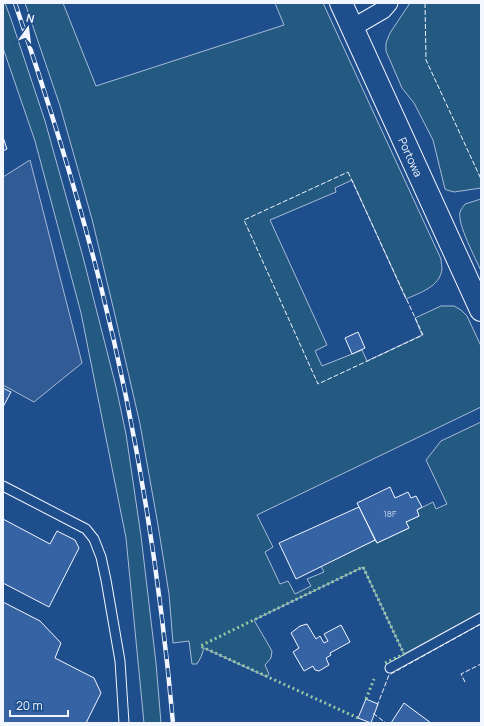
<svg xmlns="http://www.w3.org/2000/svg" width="484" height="726" font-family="Manrope,sans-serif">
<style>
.green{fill:#245a82;stroke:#a8bbd7}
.parking{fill:#305b95;stroke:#a8bbd7}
.building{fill:#3563a3;stroke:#f2f6ff}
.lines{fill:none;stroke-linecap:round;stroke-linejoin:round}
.lane-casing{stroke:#f2f6ff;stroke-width:11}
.street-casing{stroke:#f2f6ff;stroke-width:19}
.primary-casing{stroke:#f2f6ff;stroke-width:24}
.lane{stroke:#1f4e8c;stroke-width:9}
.street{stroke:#1f4e8c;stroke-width:17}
.primary{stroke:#1f4e8c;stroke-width:22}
.rail-casing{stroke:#f2f6ff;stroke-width:4.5}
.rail{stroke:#1f4e8c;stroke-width:3;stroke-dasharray:9;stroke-linecap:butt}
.hedge{stroke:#97c8a6;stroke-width:3;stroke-dasharray:2 3;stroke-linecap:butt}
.fence{stroke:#f2f6ff;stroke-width:1;stroke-dasharray:5 2;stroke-linecap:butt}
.labels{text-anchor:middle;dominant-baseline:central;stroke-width:3;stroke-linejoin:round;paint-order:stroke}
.number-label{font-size:9px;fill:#c3d1e8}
.street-label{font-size:11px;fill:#f2f6ff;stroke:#1f4e8c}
</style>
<rect width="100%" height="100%" fill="#1f4e8c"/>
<g class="green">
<path d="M3,3H5L11,19L45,121L83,257L116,387L126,434L141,536L156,663L161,723H144L126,538L81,313L35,141L3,48Z"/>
<path d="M25,3H63L96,86L284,25L275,3H323L441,259C441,263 442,266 442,269C440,287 419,293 406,299L352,180L335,188L336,192L270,220L327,345L315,351L322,366L362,350L367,361L422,335L415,318L441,306H454L461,310L467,316L481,346V407L257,515L273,547L265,552L280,584L288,581L295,594L311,586L307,579L324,572L321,566L375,540L377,543L409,528L406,522L419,516L417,510L433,502L436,509L447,504L426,460L441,441L481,422V612L404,654L363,567L254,620L272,651L271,658L265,665L269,674L267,677L204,648L201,657L197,664H192L189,641L173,643L169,594L158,525L140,424L114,311L92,219L60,106Z"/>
<path d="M410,3H481V188L454,192L447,190L445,189L433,140L414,103L402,88L386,51V43L390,33Z"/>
<path d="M481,199V271C476,259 457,224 460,212C461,209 464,206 465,204Z"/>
</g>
<path class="parking" d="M30,160L82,363L34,402L3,385V177Z"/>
<g class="building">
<path d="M3,137L7,149L3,151Z"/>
<path d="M358,332L365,348L352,354L345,338Z"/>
<path d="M3,388L11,392L3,407Z"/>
<path d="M390,487L395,498L408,492L411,498L416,496L422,507L417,510L419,516L406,522L409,528L377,543L357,503Z"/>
<path d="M359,507L375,540L296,579L279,543Z"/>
<path d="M3,519L50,544L57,531L75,540L79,548L49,607L3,583Z"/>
<path d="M3,602L40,621L61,643L55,658L94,678L101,693L86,723H3Z"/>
<path d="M307,624L316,639L320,636L324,643L328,641L324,634L341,625L350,642L330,653L331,655L326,658L329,665L319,671L315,670L313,666L304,671L293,652L299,648L291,633L300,626Z"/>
<path d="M366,699L378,704L371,723L358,718Z"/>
<path d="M404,703L431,723H391Z"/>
</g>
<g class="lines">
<defs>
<g id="lane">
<path d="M3,486L86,529L94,539L101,557L106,580L120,661L124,723"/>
<path d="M390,668L481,618"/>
</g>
<path id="street" d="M352,28L383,10L389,3"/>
<g id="primary">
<path id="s1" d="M341,3L481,310"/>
</g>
</defs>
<use href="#lane" class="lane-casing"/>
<use href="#street" class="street-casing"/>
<use href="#primary" class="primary-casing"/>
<use href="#lane" class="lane"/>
<use href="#street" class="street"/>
<use href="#primary" class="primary"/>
<defs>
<path id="rail" d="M15,3C47,97 77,191 101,287C137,430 160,576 173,723"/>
</defs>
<use href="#rail" class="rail-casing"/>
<use href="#rail" class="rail"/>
<g class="hedge">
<path d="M366,699L374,679"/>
<path d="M358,718L200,646L363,567L404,654L385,663"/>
</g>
<g class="fence">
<path d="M425,3L426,60L481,179"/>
<path d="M348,172L423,335L318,384L244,220Z"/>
<path d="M465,682L461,674L481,664"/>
<path d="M377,706L389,675L481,624"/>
<path d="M374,713V714L386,723"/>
</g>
</g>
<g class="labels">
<g class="number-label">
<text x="390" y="513">18F</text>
</g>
<g class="street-label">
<text stroke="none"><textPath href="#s1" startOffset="169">Portowa</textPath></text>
</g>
</g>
<rect width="484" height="726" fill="none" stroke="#f2f6ff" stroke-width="8"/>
<g transform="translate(28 28) rotate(14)" stroke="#1f4e8c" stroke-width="3" paint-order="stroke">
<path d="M0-3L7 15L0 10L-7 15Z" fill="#f2f6ff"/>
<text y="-6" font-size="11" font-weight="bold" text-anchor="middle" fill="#f2f6ff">N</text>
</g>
<path d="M10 710v6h58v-6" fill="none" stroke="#f2f6ff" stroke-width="2"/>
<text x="16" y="710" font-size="12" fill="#f2f6ff" stroke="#1f4e8c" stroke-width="3" paint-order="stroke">20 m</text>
</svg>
